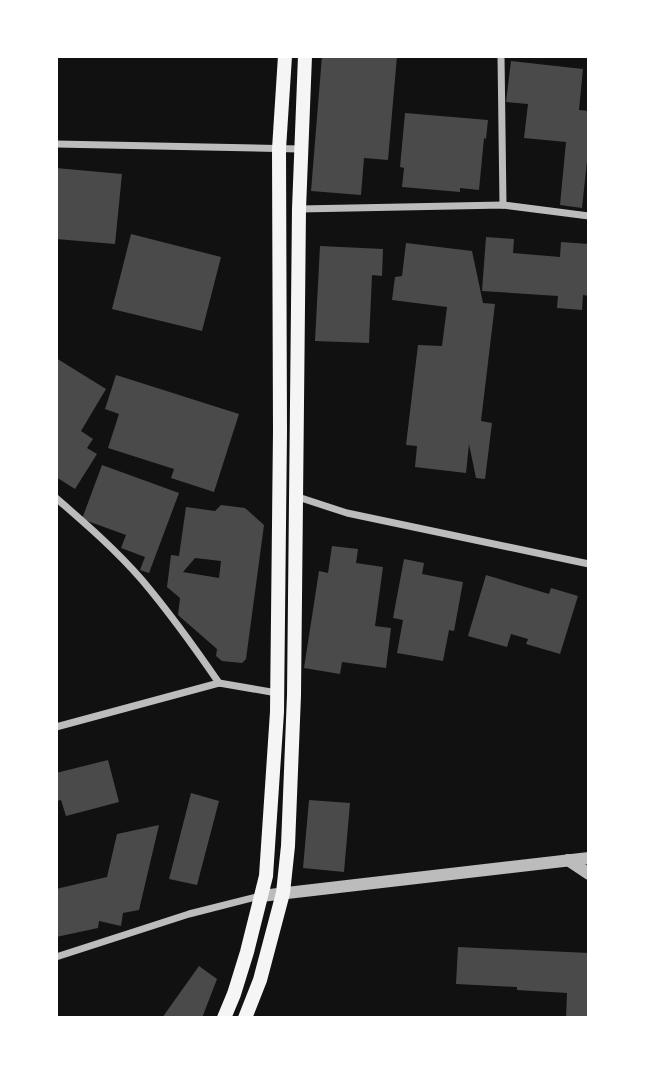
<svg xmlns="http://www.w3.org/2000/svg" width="645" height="1074" font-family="Raleway,sans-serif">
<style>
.building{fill:#4a4a4a;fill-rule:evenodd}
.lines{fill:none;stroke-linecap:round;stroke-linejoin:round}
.minor{stroke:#bcbcbc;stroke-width:7}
.tertiary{stroke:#bcbcbc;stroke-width:12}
.secondary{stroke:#f5f5f5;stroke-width:14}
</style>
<rect width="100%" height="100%" fill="#111"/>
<g class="building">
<path d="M322,56H397L388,160L364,158L361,195L311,191Z"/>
<path d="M511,61L583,69L579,110L589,111V142L582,208L560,205L566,142L524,138L528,104L506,102Z"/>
<path d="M405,113L488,120L486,139L484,138L479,190L460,188V192L402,187L404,168L400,167Z"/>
<path d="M56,168L122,174L115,244L56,239Z"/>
<path d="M131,234L221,257L202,331L112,309Z"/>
<path d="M486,237L514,239L513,253L560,257L561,242L589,244V296L583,295L582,310L557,308L558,296L482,291Z"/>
<path d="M406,243L472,251L483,303L495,304L481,421L492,423L485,479L476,478L469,444L466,473L415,467L417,446L406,445L418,345L442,346L447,307L392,300L395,277L402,276Z"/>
<path d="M320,246L383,249L382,276L372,275L369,343L315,341Z"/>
<path d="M56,358L106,389L81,431L93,439L87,448L97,454L75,489L56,477Z"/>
<path d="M116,375L239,414L214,492L171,478L174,469L108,448L119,414L105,409Z"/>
<path d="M102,465L179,493L149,573L140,570L145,557L121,548L126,535L82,519Z"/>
<path d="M221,505L245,508L264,525L246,659L242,663L222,661L216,656L217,649L178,615L180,598L167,587L171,555L179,556L186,507L215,511ZM195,558L221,561L219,578L183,572Z"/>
<path d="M332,546L358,549L356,563L383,567L375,626L391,628L386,668L342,662L340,674L304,668L319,571L328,573Z"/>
<path d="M404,559L424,563L422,574L463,582L454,631L449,630L443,661L397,653L403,620L393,618Z"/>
<path d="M486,575L549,594L551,588L578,596L560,654L526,644L528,639L511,634L507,647L468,636Z"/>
<path d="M108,760L119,802L66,816L61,800L56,801V773Z"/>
<path d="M191,793L219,801L197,885L169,879Z"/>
<path d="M309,800L350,803L344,872L303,868Z"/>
<path d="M159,825L139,910L123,913L121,926L99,921L98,928L56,937V889L107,877L117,834Z"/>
<path d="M458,947L589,953V1018H566L567,993L517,990V987L456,984Z"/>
<path d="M199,966L217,979L202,1018H162Z"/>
</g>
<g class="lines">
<g class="minor">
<path d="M501,56L503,205"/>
<path d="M56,144L300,149"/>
<path d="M300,209L503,205L589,216"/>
<path d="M295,496L347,513L589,564"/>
<path d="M56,498C86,524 116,550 142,580C169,612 195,648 219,683"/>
<path d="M56,727L219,683L277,693"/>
<path d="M56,957L189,914L260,896"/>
</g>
<g class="tertiary">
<path d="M568,860L589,874"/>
<path d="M261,896L589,858"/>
</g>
<g class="secondary">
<path d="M224,1018L234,994L247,952L266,876L277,712L280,431L279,149L285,56"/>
<path d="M245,1018L260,980L283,893L288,846L294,695L299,209L305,56"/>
</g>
</g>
<rect width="645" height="1074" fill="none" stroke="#ffffff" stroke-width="116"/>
</svg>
